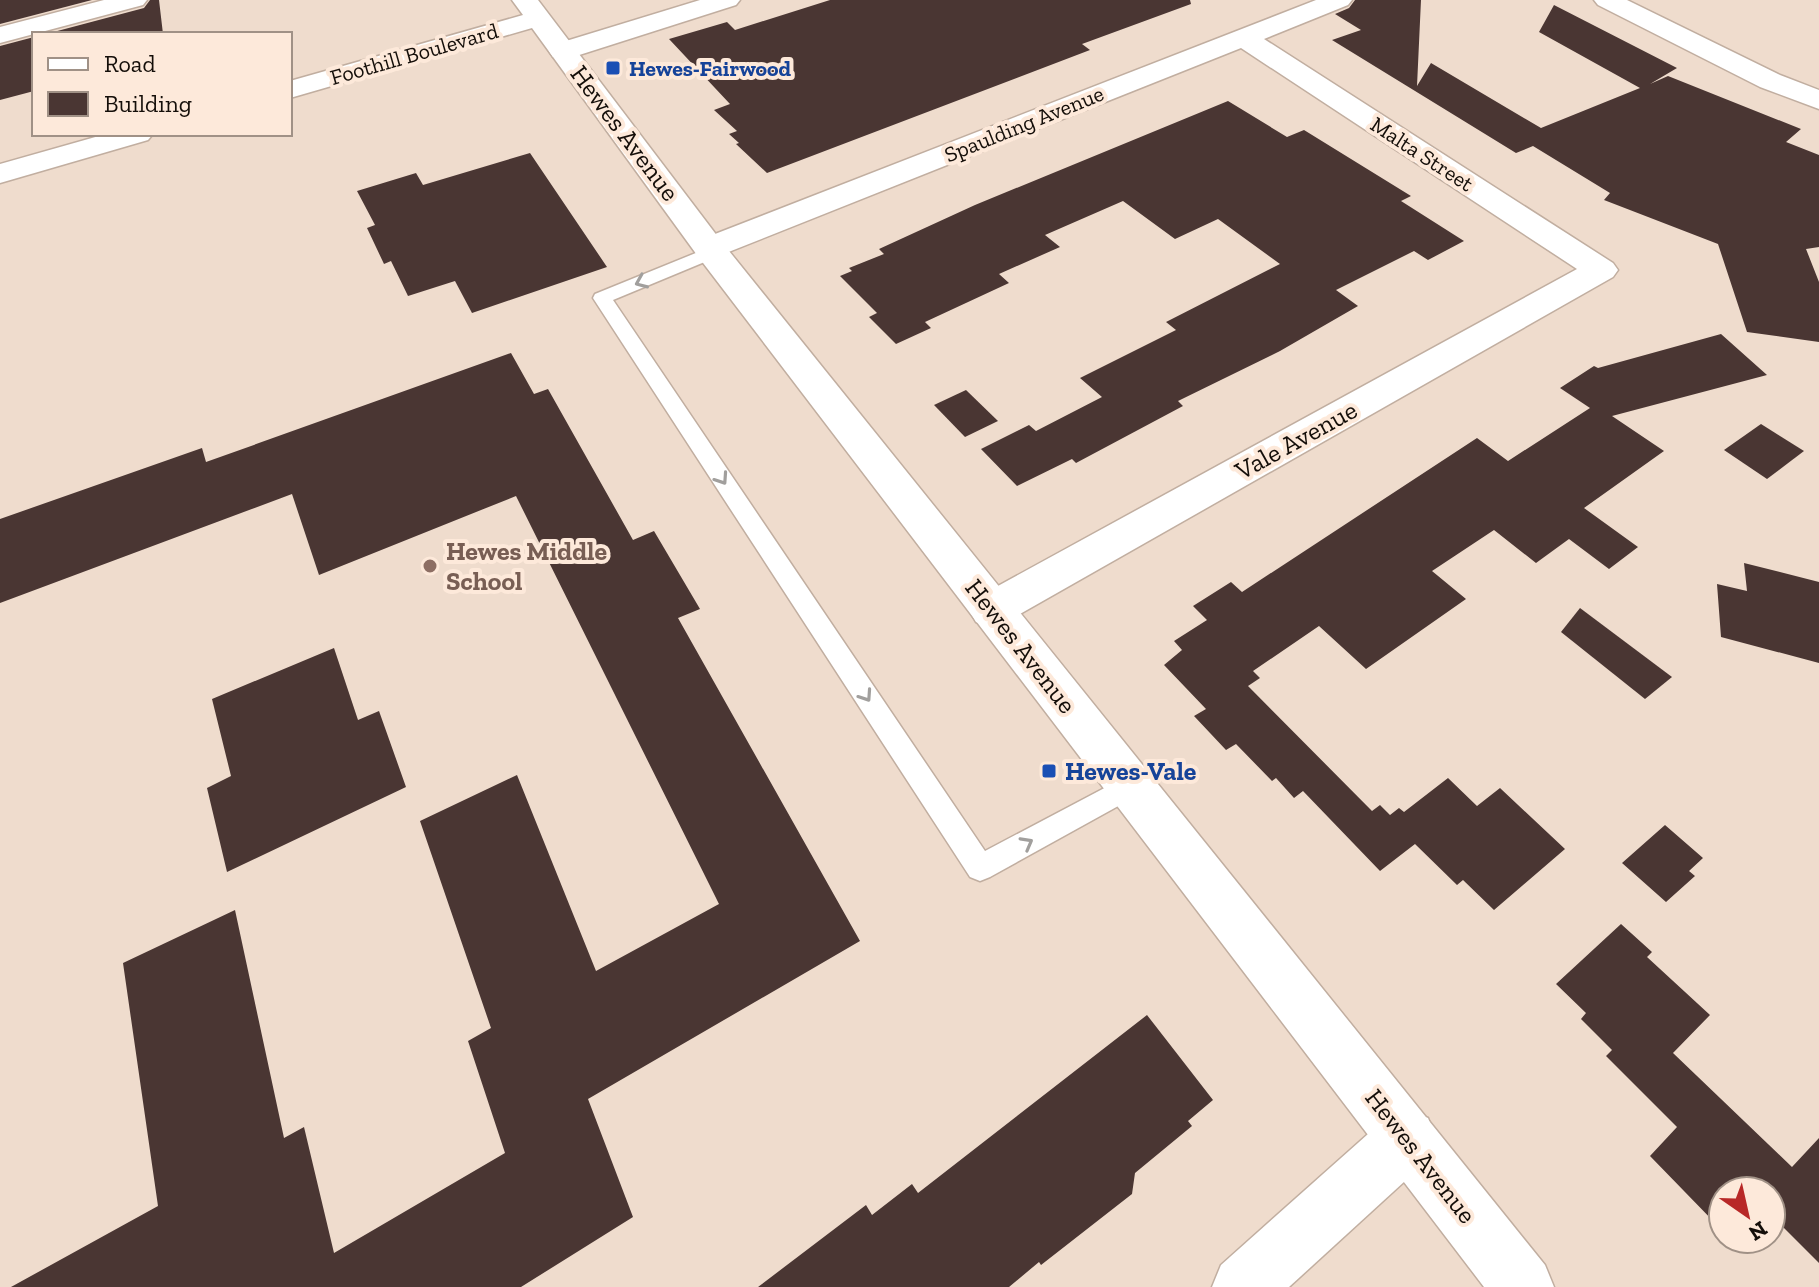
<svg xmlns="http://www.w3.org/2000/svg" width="1819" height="1287" font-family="'Zilla Slab',serif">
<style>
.building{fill:#4a3633}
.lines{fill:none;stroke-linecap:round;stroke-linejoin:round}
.lane-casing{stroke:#c1aea0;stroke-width:3}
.street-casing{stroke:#c1aea0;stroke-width:3}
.secondary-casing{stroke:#c1aea0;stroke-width:3}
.lane{fill:#fff;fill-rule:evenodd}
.street{fill:#fff;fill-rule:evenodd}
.secondary{fill:#fff;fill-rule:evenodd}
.oneway{stroke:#a19f9d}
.transit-dot{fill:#1a4fb4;stroke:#fde9da;stroke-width:3}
.education-dot{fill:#8d6e63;stroke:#fde9da;stroke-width:3}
.labels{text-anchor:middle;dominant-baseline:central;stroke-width:8;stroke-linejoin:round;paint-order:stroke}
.far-street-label{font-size:22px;fill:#140e09;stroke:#fde9da}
.far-transit-label{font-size:22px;font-weight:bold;fill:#164399;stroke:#fde9da;text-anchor:start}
.street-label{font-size:26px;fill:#140e09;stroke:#fde9da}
.education-label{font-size:26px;font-weight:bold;fill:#785e54;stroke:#fde9da;text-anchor:start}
.transit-label{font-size:26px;font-weight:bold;fill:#164399;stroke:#fde9da;text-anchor:start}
</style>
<rect width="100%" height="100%" fill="#efdccd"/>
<g class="building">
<path d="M0,0H92L0,24Z"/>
<path d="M150,0H159L163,34H46L144,8Z"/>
<path d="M830,0H1190L1191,4L1082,44L1090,50L767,173L736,144L739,143L729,134L737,131L714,110L730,104L669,39L727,22L735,30Z"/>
<path d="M1355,0H1421L1417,86L1431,63L1541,128L1640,88L1539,32L1554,5L1677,68L1650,84L1668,76L1801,129L1786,142L1819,155V247L1806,249L1819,282V342L1747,332L1718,244L1604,200L1610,193L1533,146L1516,153L1332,40L1361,30L1335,14L1349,8Z"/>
<path d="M34,37V91L0,100V46Z"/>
<path d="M1228,101L1287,137L1304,130L1411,196L1401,201L1464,241L1428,260L1414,251L1336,290L1358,306L1280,351L1178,401L1183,406L1076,463L1072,459L1017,486L981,449L1029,425L1036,431L1102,397L1080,378L1176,330L1166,322L1280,264L1218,219L1175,239L1123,201L1045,235L1060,247L999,274L1009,283L925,322L931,328L896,344L869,317L877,313L840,276L852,271L849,268L884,254L879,249L975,205Z"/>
<path d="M530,153L607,267L472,313L455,281L408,296L391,261L384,264L367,228L375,225L357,191L416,173L423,185Z"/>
<path d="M1721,334L1767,375L1612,416L1664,451L1584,508L1638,547L1609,569L1569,539L1536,563L1494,530L1432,571L1466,599L1366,669L1319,626L1253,671L1260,678L1248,686L1372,811L1380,805L1390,815L1399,808L1404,812L1448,778L1477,806L1500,788L1565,849L1494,910L1463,880L1457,885L1415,844L1380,871L1303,791L1294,798L1276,778L1272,781L1236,744L1226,750L1194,716L1206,709L1164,665L1182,650L1174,641L1207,620L1193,606L1231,582L1242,592L1477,438L1508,461L1590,408L1560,388L1594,366L1598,368Z"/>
<path d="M511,353L534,394L548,389L633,540L654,531L700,609L678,618L860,941L588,1099L633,1217L521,1287H11L158,1206L123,963L235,910L284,1138L304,1127L334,1253L505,1153L468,1041L491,1028L420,821L517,775L596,971L719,904L516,496L319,575L292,494L0,603V519L202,448L206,462Z"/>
<path d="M966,390L998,421L965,437L934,405Z"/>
<path d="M1761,424L1804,451L1767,479L1724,450Z"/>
<path d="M1744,563L1819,582V663L1721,637L1717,584L1747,591Z"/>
<path d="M1580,608L1672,677L1645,699L1561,632Z"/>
<path d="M334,648L358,720L379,711L406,787L227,872L207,788L231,776L212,699Z"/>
<path d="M1665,825L1703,858L1689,871L1695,876L1666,902L1622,863Z"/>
<path d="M1621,924L1652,952L1647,957L1710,1015L1673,1053L1792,1167L1819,1138V1263L1771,1215V1191H1723V1221L1718,1226L1650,1156L1677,1127L1606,1056L1612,1050L1581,1019L1586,1013L1556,984Z"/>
<path d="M1147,1015L1213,1100L1188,1121L1192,1126L1135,1173L1132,1194L1041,1265L1039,1262L1009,1287H758L866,1205L872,1215L912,1184L918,1193Z"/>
</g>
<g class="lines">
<defs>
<path id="lane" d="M713,246L719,248V256L613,300L985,851L1131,774L1140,778L1144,786L1140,794L990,877L980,881L970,877L593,298L595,294Z"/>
<g id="street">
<path d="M104,0H147L143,5L0,43V27Z"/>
<path d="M700,0H740L736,5L573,57H553L549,51L553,45Z"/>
<path d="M1316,0H1352L1348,5L1264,39L1613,263L1618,270L1613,277L1006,622L991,628L976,622L969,610L976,598L1577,269L1241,48L721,255L709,258L697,255L693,248L697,241Z"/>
<path d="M1594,0H1627L1780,75L1819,90V109L1760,87L1598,5Z"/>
<path d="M1407,1110L1428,1118L1436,1139L1428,1160L1289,1287H1212L1221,1265L1386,1118Z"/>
</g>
<g id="secondary">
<path d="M512,0H538L721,241L1545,1265L1554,1287H1484L697,255L532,28L290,98V81L523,15Z"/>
<path d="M106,134H153L148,140L0,183V164Z"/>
</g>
</defs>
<use href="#lane" class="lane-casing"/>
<use href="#street" class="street-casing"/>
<use href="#secondary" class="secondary-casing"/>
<use href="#lane" class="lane"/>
<use href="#street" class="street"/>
<use href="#secondary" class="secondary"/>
</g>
<defs><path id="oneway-chevron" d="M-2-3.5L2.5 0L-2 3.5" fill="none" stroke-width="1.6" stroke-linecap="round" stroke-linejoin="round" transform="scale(2)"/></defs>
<g class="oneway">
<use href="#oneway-chevron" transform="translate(641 282) rotate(157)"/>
<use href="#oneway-chevron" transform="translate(722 479) rotate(56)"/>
<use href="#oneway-chevron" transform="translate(866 696) rotate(56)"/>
<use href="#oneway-chevron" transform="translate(1027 843) rotate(-29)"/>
</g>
<g class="transit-dot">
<rect x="605" y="60" width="16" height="16" rx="4"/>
<rect x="1041" y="763" width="16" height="16" rx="4"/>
</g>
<circle class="education-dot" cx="430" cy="566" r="8"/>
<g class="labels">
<g class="far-street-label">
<text transform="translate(414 54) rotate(-16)">Foothill Boulevard</text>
<text transform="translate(1024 124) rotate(-22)">Spaulding Avenue</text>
<text transform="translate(1422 154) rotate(33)">Malta Street</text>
</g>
<g class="far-transit-label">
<text x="629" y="68">Hewes-Fairwood</text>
</g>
<g class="street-label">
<text transform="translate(625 133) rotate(53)">Hewes Avenue</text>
<text transform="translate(1296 440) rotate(-29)">Vale Avenue</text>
<text transform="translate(1021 646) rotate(52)">Hewes Avenue</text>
<text transform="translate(1421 1156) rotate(52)">Hewes Avenue</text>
</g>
<g class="education-label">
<text x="446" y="551">Hewes Middle<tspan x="446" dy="30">School</tspan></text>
</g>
<g class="transit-label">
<text x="1065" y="771">Hewes-Vale</text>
</g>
</g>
<rect x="32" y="32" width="260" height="104" fill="#fde9da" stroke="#a09186" stroke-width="2"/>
<rect x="48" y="58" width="40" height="12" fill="#ffffff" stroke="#a09186" stroke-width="2"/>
<text x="104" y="72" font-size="24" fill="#140e09">Road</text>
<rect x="48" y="92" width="40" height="24" fill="#4a3633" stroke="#a09186" stroke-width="2"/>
<text x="104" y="112" font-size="24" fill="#140e09">Building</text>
<g transform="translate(1747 1215) rotate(146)"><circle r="38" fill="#fde9da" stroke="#a09186" stroke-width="2"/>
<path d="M0-6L14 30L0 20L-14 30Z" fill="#b82827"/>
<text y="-12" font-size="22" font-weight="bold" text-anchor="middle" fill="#140e09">N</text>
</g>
</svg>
